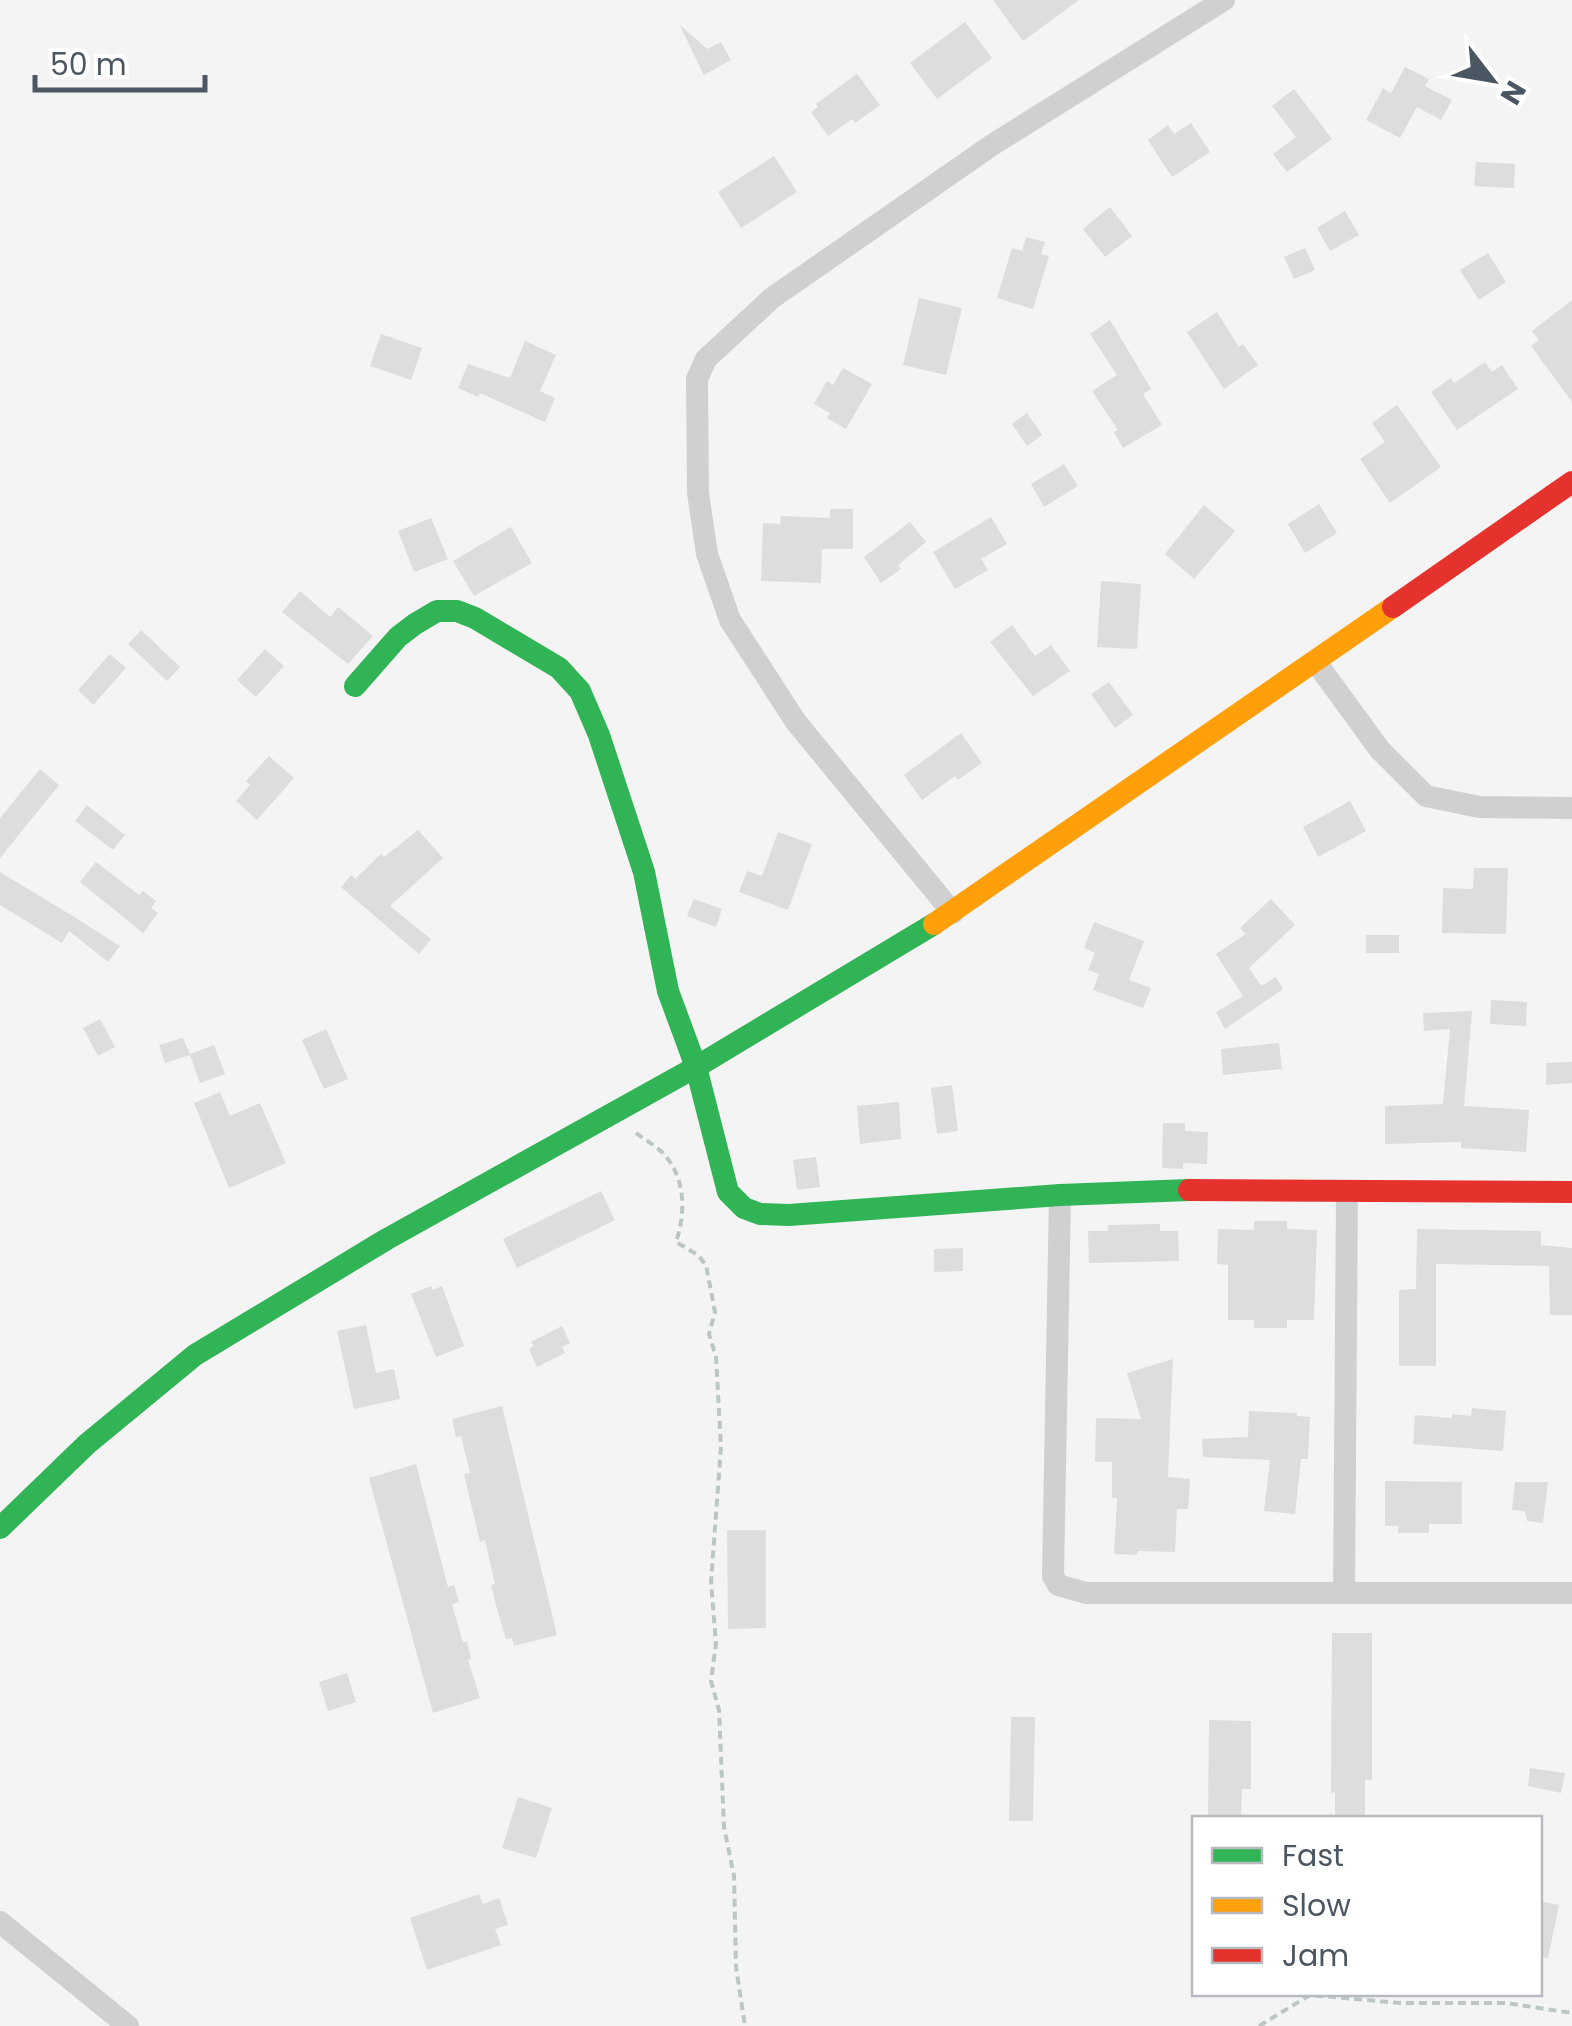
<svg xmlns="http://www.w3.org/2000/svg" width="1572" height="2026" font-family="Poppins,sans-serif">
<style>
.building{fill:#ddddde}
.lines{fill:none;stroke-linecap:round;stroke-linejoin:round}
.path{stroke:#bcc7c4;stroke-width:4;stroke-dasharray:8 5;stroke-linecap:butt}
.street{stroke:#ced0d2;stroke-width:22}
.fast{stroke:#30b455;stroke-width:22}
.slow{stroke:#ff9f0a;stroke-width:22}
.jam{stroke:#e5322d;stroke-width:22}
</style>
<rect width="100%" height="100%" fill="#f4f4f4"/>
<g class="building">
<path d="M993,0H1079L1023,41Z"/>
<path d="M965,22L992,58L937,99L910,63Z"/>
<path d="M679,24L707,49L721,42L731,60L704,75Z"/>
<path d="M1405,67L1429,79L1425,86L1452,100L1441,120L1417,107L1400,138L1366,120L1383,88L1391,93Z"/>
<path d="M857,74L880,105L855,123L852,119L828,136L811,112L818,107L816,104Z"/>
<path d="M1294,89L1332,139L1287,172L1273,154L1296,137L1272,106Z"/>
<path d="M1191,123L1210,152L1172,177L1148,140L1168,125L1174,134Z"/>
<path d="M774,156L797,192L741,228L718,192Z"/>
<path d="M1476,162L1515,164L1514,188L1474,186Z"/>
<path d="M1110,207L1132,236L1105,257L1083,229Z"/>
<path d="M1345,211L1359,235L1330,251L1317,228Z"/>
<path d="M1026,237L1045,242L1041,254L1049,256L1033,309L997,298L1012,248L1022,251Z"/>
<path d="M1305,248L1315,270L1294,279L1284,257Z"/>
<path d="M1488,253L1506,282L1479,300L1460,270Z"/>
<path d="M919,298L962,308L946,375L903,365Z"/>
<path d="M1572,300V402L1531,346L1539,340L1532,331Z"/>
<path d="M1217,312L1239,347L1243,344L1258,365L1224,389L1187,332Z"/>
<path d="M1110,320L1151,389L1143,394L1162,425L1123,448L1114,432L1118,430L1092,391L1117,375L1090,334Z"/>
<path d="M381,334L422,348L411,380L370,366Z"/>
<path d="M525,341L556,355L540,391L555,398L545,422L480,393L478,397L458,388L468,364L510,378Z"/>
<path d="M1485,362L1492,372L1502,365L1518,389L1457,430L1431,392L1451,378L1454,383Z"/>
<path d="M843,368L872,384L846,429L827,418L830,413L814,404L827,381L833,385Z"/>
<path d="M1397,405L1441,467L1390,503L1360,459L1385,442L1372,423Z"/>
<path d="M1027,413L1042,435L1027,446L1012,424Z"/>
<path d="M1064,464L1078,486L1044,507L1031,484Z"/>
<path d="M1319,504L1337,533L1305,553L1288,524Z"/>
<path d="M1204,505L1235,531L1194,579L1165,554Z"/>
<path d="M830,509H853V549H822L821,583L761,581L763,523L780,524L781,516L830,518Z"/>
<path d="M991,517L1007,544L981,559L988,570L955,589L933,552Z"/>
<path d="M431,518L448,559L414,572L398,531Z"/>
<path d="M910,522L926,542L898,565L901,569L881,583L864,557Z"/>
<path d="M511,527L532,563L474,596L453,561Z"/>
<path d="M1101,581L1141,584L1137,649L1097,647Z"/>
<path d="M300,591L330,617L338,607L373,636L348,664L282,612Z"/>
<path d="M1012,625L1035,656L1051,645L1070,671L1033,696L990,642Z"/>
<path d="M141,630L180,667L167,681L128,644Z"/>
<path d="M265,649L284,666L256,697L237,680Z"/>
<path d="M110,654L126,668L93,705L78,690Z"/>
<path d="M1109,682L1133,715L1115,728L1091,694Z"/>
<path d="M961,733L982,763L958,780L955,776L922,800L904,775Z"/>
<path d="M269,756L294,778L257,820L236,801L250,785L246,781Z"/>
<path d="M40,769L59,785L0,858V818Z"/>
<path d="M1350,801L1366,831L1318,857L1303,827Z"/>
<path d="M87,805L125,835L113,850L75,821Z"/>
<path d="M418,830L443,858L390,906L431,939L419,954L341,887L351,875L358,881L356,878L381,854L384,857Z"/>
<path d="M778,832L812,844L788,910L739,892L747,871L762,876Z"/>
<path d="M96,862L139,895L143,891L156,901L151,908L158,913L143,933L80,882Z"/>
<path d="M1474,868H1508L1506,934L1442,933L1443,888L1473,889Z"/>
<path d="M0,872L76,918L120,946L108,962L69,931L62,943L0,905Z"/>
<path d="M694,899L722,909L716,927L687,916Z"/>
<path d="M1271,899L1295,925L1249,968L1261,986L1276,977L1283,989L1225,1029L1216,1012L1243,996L1216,954L1246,934L1240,928Z"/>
<path d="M1094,922L1144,941L1129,980L1151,988L1143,1008L1093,990L1099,974L1088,970L1095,953L1084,948Z"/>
<rect x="1366" y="935" width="33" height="18"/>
<path d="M1491,1000L1527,1002L1526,1026L1490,1024Z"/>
<path d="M1472,1011L1464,1106L1529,1110L1526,1152L1461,1148V1142L1385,1144V1106L1443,1104L1450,1029L1424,1031L1423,1013Z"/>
<path d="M100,1019L115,1047L98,1056L83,1028Z"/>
<path d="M326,1029L348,1079L324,1089L302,1040Z"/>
<path d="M183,1038L190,1054L214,1045L225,1074L200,1083L190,1055L165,1063L159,1045Z"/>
<path d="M1279,1043L1282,1069L1223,1075L1221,1049Z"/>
<path d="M1572,1062V1083L1546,1085V1063Z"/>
<path d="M952,1085L958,1131L937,1134L931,1088Z"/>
<path d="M220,1092L230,1116L260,1103L286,1163L229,1188L194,1103Z"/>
<path d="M899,1102L901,1139L860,1144L857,1106Z"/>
<path d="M1163,1123H1185V1131L1208,1132L1207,1164L1183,1163V1169L1162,1168Z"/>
<path d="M816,1157L820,1187L797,1190L793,1160Z"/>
<path d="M601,1191L615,1220L517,1268L503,1239Z"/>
<path d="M1254,1221H1287V1229L1317,1230L1314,1320H1287V1328H1254V1320H1228V1265L1217,1264L1218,1229L1254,1230Z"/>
<path d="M1160,1224V1231H1178L1179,1261L1089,1263L1088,1231H1108V1225Z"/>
<path d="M1417,1229L1541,1231V1245L1572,1248V1315H1550L1549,1266L1436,1264V1366H1399V1290L1416,1289Z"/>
<path d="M963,1248V1271L934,1272V1249Z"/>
<path d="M431,1286L433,1290L442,1286L464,1346L436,1357L411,1294Z"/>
<path d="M366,1325L376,1373L394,1369L400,1399L354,1409L337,1331Z"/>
<path d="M562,1326L570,1343L562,1347L565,1353L537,1367L529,1349L534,1346L531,1342Z"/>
<path d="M1173,1359L1168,1477L1190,1479L1188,1509H1177L1175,1552L1138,1551L1137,1555L1114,1554L1117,1498H1112V1462H1095L1096,1418L1141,1419L1127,1373Z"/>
<path d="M502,1406L557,1635L514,1646L512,1638L506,1639L495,1602L491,1585L495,1584L485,1540L480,1542L464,1474L470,1473L461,1436L456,1437L452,1419Z"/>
<path d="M1472,1408L1506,1411L1503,1451L1413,1444L1415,1415L1452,1418V1414L1471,1416Z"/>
<path d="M1249,1411L1297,1413V1416L1310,1417L1308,1459H1301L1295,1514L1264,1511L1270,1460L1203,1457L1202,1439L1248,1437Z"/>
<path d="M416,1464L448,1587L454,1585L459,1602L452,1604L463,1643L467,1641L471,1659L468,1660L480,1698L433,1713L369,1478Z"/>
<path d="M1385,1481L1462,1482V1524H1429V1533H1398V1526H1385Z"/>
<path d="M1515,1482H1548L1543,1523L1527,1521L1525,1511L1512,1510Z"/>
<path d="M727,1530H766V1628L728,1629Z"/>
<path d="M1332,1633H1372V1780H1365V1818H1335V1792L1331,1793Z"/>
<path d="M347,1673L356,1702L328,1711L319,1682Z"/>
<path d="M1011,1717H1035L1033,1821H1009Z"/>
<path d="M1209,1720L1251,1721V1789H1242L1241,1818H1208Z"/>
<path d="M1530,1768L1565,1773L1561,1793L1528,1786Z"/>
<path d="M518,1797L552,1808L536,1858L502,1848Z"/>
<path d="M479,1894L483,1904L499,1898L508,1925L495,1929L501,1945L427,1970L410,1918Z"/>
<path d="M1540,1901L1559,1905L1548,1958L1540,1957Z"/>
</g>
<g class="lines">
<g class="path">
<path d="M636,1133C644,1139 654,1145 662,1152C686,1177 686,1212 676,1242L698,1255L706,1265L715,1312L709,1334L716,1357L721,1447L711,1582L716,1643L711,1681L719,1710L724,1827L734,1876L736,1967L745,2026"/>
<path d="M1259,2026L1310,1995L1400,2003H1506L1572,2013"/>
</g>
<g class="street">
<path d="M1315,661L1380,750L1426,796L1479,807L1572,808"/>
<path d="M953,913L796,722L730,620L707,554L698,493L697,379L706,359L772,298L992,145L1224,0"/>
<path d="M1060,1195L1053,1576L1058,1585L1086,1593H1572"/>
<path d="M1344,1592L1347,1192"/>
<path d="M0,1922L128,2026"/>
</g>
<g class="fast">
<path d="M355,686L398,637L415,624L437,611H457L475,618L559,668L580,691L599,735L644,872L668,991L696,1067L728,1192L744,1208L760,1214L789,1215L1060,1195L1189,1190"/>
<path d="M0,1528L87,1444L195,1355L387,1239L696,1067L934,924"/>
</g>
<path class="slow" d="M934,924L1393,607"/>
<g class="jam">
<path d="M1393,607L1572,482"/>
<path d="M1189,1190L1572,1192"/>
</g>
</g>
<rect x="1192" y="1816" width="350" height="180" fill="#ffffff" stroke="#b7bbc0" stroke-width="2.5"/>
<rect x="1212" y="1848" width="50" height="15" fill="#30b455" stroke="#b7bbc0" stroke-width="2.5"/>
<text x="1282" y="1866" font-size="30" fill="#4a5661">Fast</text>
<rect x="1212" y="1898" width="50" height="15" fill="#ff9f0a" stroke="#b7bbc0" stroke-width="2.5"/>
<text x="1282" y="1916" font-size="30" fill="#4a5661">Slow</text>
<rect x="1212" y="1948" width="50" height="15" fill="#e5322d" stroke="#b7bbc0" stroke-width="2.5"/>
<text x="1282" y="1966" font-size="30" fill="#4a5661">Jam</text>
<g transform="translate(1492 80) rotate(121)" stroke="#ffffff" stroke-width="8" paint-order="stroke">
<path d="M0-8L18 38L0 25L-18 38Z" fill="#4a5661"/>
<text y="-15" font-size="28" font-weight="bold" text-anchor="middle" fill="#4a5661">N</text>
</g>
<path d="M35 75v15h170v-15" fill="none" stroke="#4a5661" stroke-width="5"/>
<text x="50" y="75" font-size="30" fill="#4a5661" stroke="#ffffff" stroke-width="8" paint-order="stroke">50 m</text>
</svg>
